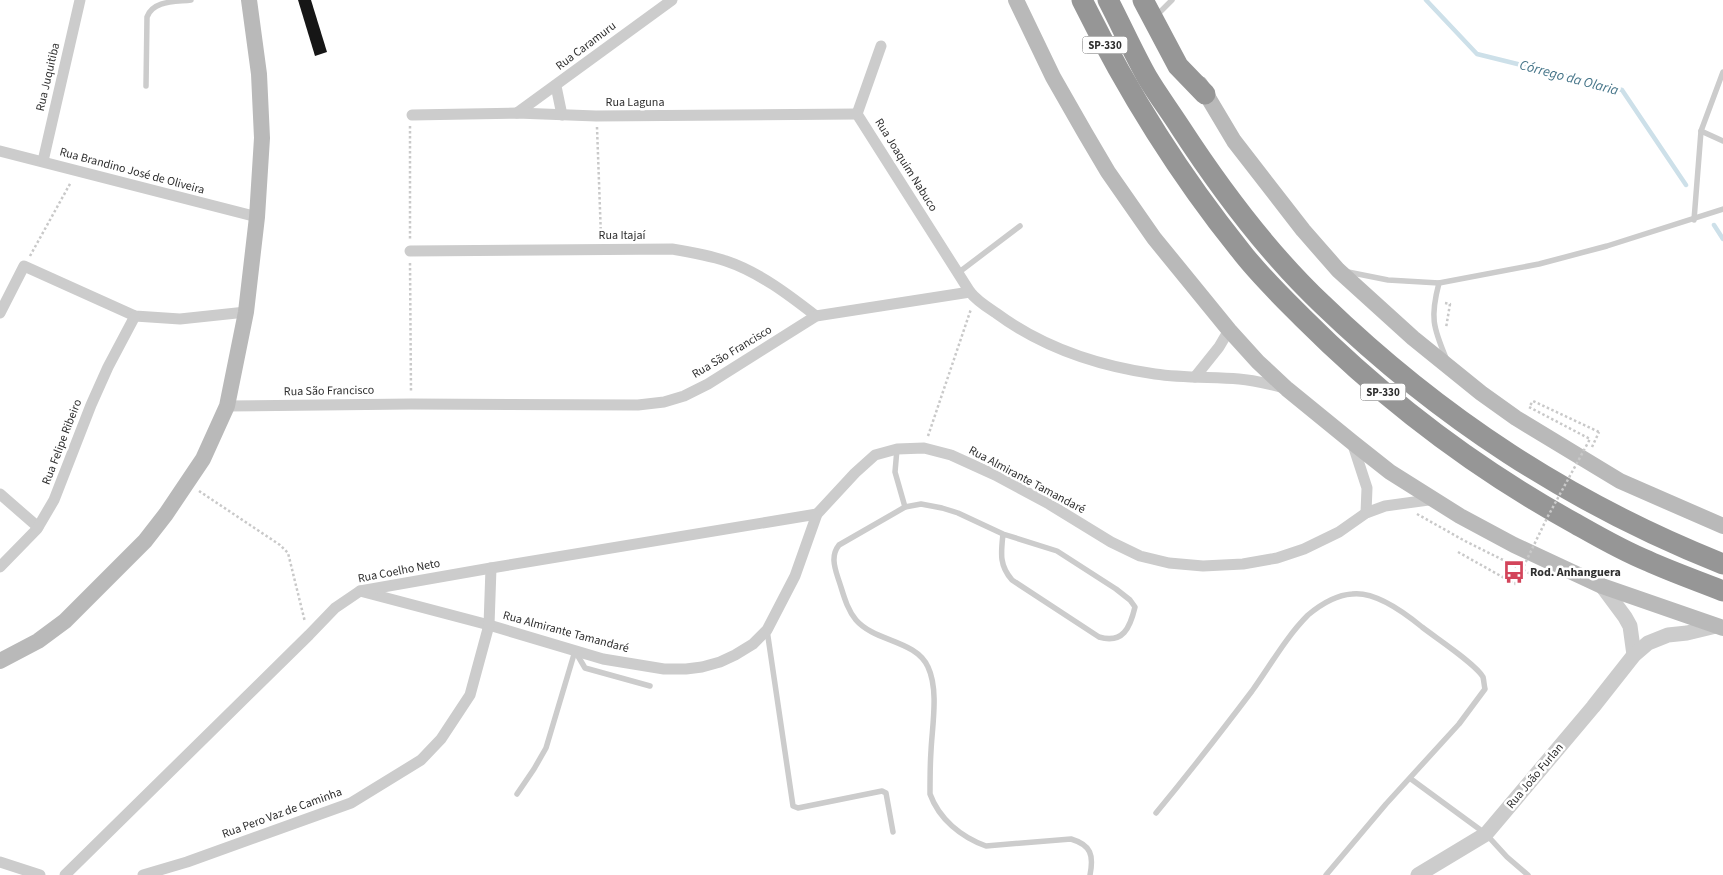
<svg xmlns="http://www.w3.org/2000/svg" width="1723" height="875" font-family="'Source Sans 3',sans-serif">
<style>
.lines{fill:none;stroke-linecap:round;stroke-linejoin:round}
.stream{stroke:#cde0e9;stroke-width:4.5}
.building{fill:#161616}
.path{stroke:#c9c9c9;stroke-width:2.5;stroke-dasharray:2.5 2.5;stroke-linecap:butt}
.service{stroke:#ccc;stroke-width:5.5}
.minor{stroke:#ccc;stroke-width:11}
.tertiary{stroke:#ccc;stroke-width:15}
.secondary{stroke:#b9b9b9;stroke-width:16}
.motorway{stroke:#969696;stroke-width:21}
.path-bridge{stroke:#c9c9c9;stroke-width:2.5;stroke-dasharray:2.5 2.5;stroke-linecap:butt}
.labels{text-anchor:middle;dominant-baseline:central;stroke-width:5;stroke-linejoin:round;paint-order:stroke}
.shield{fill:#fff;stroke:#6d6d6d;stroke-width:1}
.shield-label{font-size:11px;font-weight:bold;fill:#2f2f2f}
.street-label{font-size:12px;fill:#2f2f2f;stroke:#fff}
.poi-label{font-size:12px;font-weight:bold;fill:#2f2f2f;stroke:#fff;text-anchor:start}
.water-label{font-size:14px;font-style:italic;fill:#467589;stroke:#fff}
</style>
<rect width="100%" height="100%" fill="#fff"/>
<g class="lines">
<g class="stream">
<path d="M1426,0L1477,54L1622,90L1686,185"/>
<path d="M1714,225L1723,239"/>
</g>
</g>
<path class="building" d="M298,0H311L327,52L315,56Z"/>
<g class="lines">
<g class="path">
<path d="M410,126V240"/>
<path d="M597,127L601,237"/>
<path d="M30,256L71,182"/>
<path d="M410,263L411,393"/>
<path d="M1445,303L1450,304L1446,328"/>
<path d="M928,436L971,309"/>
<path d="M1592,447L1599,432"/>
<path d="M199,491L280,545L288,553L305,622"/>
<path d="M1417,514L1465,541L1535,576"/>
</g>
<g class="service">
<path d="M1159,13L1172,0"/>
<path d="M146,86L147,17C153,0 176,2 191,0"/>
<path d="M1701,131L1723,141"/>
<path d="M1694,220L1701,131L1723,72"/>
<path d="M1348,272L1388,280L1439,283L1539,264L1607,246L1723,209"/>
<path d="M958,273L1020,226"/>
<path d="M1439,283C1430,317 1433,327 1446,358"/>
<path d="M897,449L895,472L905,507"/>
<path d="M1003,534C1001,553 999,565 1012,580L1099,637C1123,644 1130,628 1135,607L1130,600L1116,589L1057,551L1003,534L958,513L942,508L921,504L905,507L839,545C831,555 834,566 838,578C843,592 846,608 856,620C875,642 916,640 928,667C939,690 932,727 931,751C930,765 930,779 930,794C939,819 961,837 986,846L1071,839C1091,845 1094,855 1090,875"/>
<path d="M767,630L793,806L798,808L882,791L886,793L893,832"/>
<path d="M575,651L585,668L650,686"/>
<path d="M1411,779L1486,834L1507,857L1528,875"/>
<path d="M517,794L534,769L546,748L575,651"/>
<path d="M1156,813C1189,773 1221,732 1252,691C1270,666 1286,637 1308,615C1320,605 1336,595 1352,594C1375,591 1405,613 1422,627C1436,638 1476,664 1483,677C1484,681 1484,685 1485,689L1459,724L1386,804L1326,875"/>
</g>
<g class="minor">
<path d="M881,46L857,114L970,292"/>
<path d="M556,86L562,115"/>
<path d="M517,113L672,0"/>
<path d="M412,115L517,113L596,116L857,114"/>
<path d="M0,151L257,217"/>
<path d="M43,161L80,0"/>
<path d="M410,251L672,249C690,252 708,255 726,261C759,272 789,295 816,316"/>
<path d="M0,313L24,266L135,316L180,319L246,312"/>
<path d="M1195,377L1219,347L1229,330"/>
<path d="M227,406L411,404L638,405L664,402L684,396L708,384L816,316L970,292C977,301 987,307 996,313C1042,347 1099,366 1155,374C1183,378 1211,377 1239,379C1254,380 1269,384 1284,388"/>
<path d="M1352,442L1367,488L1366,513"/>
<path d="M0,494L38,527"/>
<path d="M0,567L37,529L54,500L91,405L108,367L135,316"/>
<path d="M360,591L489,625L603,659L664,669H686L702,667L720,662L735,655L753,644L767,630L795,576L817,514L855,473L875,455L897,449L924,448L951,455L995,475L1049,504L1111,542L1140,556L1169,563L1203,566L1243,564L1277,558L1304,549L1339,532L1366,513L1385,506L1436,499"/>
<path d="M0,862L40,875"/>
<path d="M65,875L309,635L335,608L360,591L491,568L817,514"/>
<path d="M143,875L187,862L351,803L421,760L441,739L470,695L489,625L491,568"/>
</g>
<g class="tertiary">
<path d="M1602,586L1625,617L1630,626L1634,655"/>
<path d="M1418,875L1486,834L1593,707L1634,655L1648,643L1668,635L1687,633L1716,626"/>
</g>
<g class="secondary">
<path d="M1016,0L1053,77L1085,133L1108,172L1154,238L1229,330L1258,362L1287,389L1352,442L1390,472L1460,516L1514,545L1602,586L1723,628"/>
<path d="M1200,84L1234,141L1303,230L1338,270L1413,338L1481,393L1516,418L1620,481L1723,526"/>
<path d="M0,661L38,641L65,621L145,541L166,514L203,459L227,406L246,312L257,217L262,138L259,74L249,0"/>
</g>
<g class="motorway">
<path d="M1082,0C1126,89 1178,173 1240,250C1259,275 1282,297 1304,319C1385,400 1476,469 1576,524C1599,537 1623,551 1648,561C1672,572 1698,581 1723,591"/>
<path d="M1108,0C1121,25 1133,52 1147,77C1157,94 1169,110 1180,127C1221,190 1267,252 1322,304C1440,418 1570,503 1723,564"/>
<path d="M1143,0L1178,66L1205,94"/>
</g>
<path class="path-bridge" d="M1458,552L1515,584L1547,518L1590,439L1529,407L1533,401L1599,432"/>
</g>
<defs>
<symbol id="bus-bare" viewBox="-9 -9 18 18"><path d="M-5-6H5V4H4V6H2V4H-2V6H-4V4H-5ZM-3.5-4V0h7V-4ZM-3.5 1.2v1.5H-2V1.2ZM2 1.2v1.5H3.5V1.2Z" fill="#d3455b" stroke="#fff" stroke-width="2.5" paint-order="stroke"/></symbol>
</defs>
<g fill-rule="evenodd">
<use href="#bus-bare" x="1498" y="556" width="32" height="32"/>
</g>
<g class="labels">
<g class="shield">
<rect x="1082.5" y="36.5" width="45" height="17" rx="4"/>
<rect x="1360.5" y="383.5" width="45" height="17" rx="4"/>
</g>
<g class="shield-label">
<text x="1105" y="45">SP-330</text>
<text x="1383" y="392">SP-330</text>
</g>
<g class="street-label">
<text transform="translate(586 46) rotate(-37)">Rua Caramuru</text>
<text transform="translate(48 77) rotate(-77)">Rua Juquitiba</text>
<text x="635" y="102">Rua Laguna</text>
<text transform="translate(906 165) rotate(58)">Rua Joaquim Nabuco</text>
<text transform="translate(132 171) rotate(15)">Rua Brandino José de Oliveira</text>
<text x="622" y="235">Rua Itajaí</text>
<text transform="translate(732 352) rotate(-31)">Rua São Francisco</text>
<text transform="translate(329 391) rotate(-1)">Rua São Francisco</text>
<text transform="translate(62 442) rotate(-69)">Rua Felipe Ribeiro</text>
<text transform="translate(1027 480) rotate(28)">Rua Almirante Tamandaré</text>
<text transform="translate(399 571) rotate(-11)">Rua Coelho Neto</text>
<text transform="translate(566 632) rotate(15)">Rua Almirante Tamandaré</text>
<text transform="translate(1535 776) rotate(-50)">Rua João Furlan</text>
<text transform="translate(282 813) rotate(-20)">Rua Pero Vaz de Caminha</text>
</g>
<g class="poi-label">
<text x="1530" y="572">Rod. Anhanguera</text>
</g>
<g class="water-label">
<text transform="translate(1569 78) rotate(15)">Córrego da Olaria</text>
</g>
</g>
</svg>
